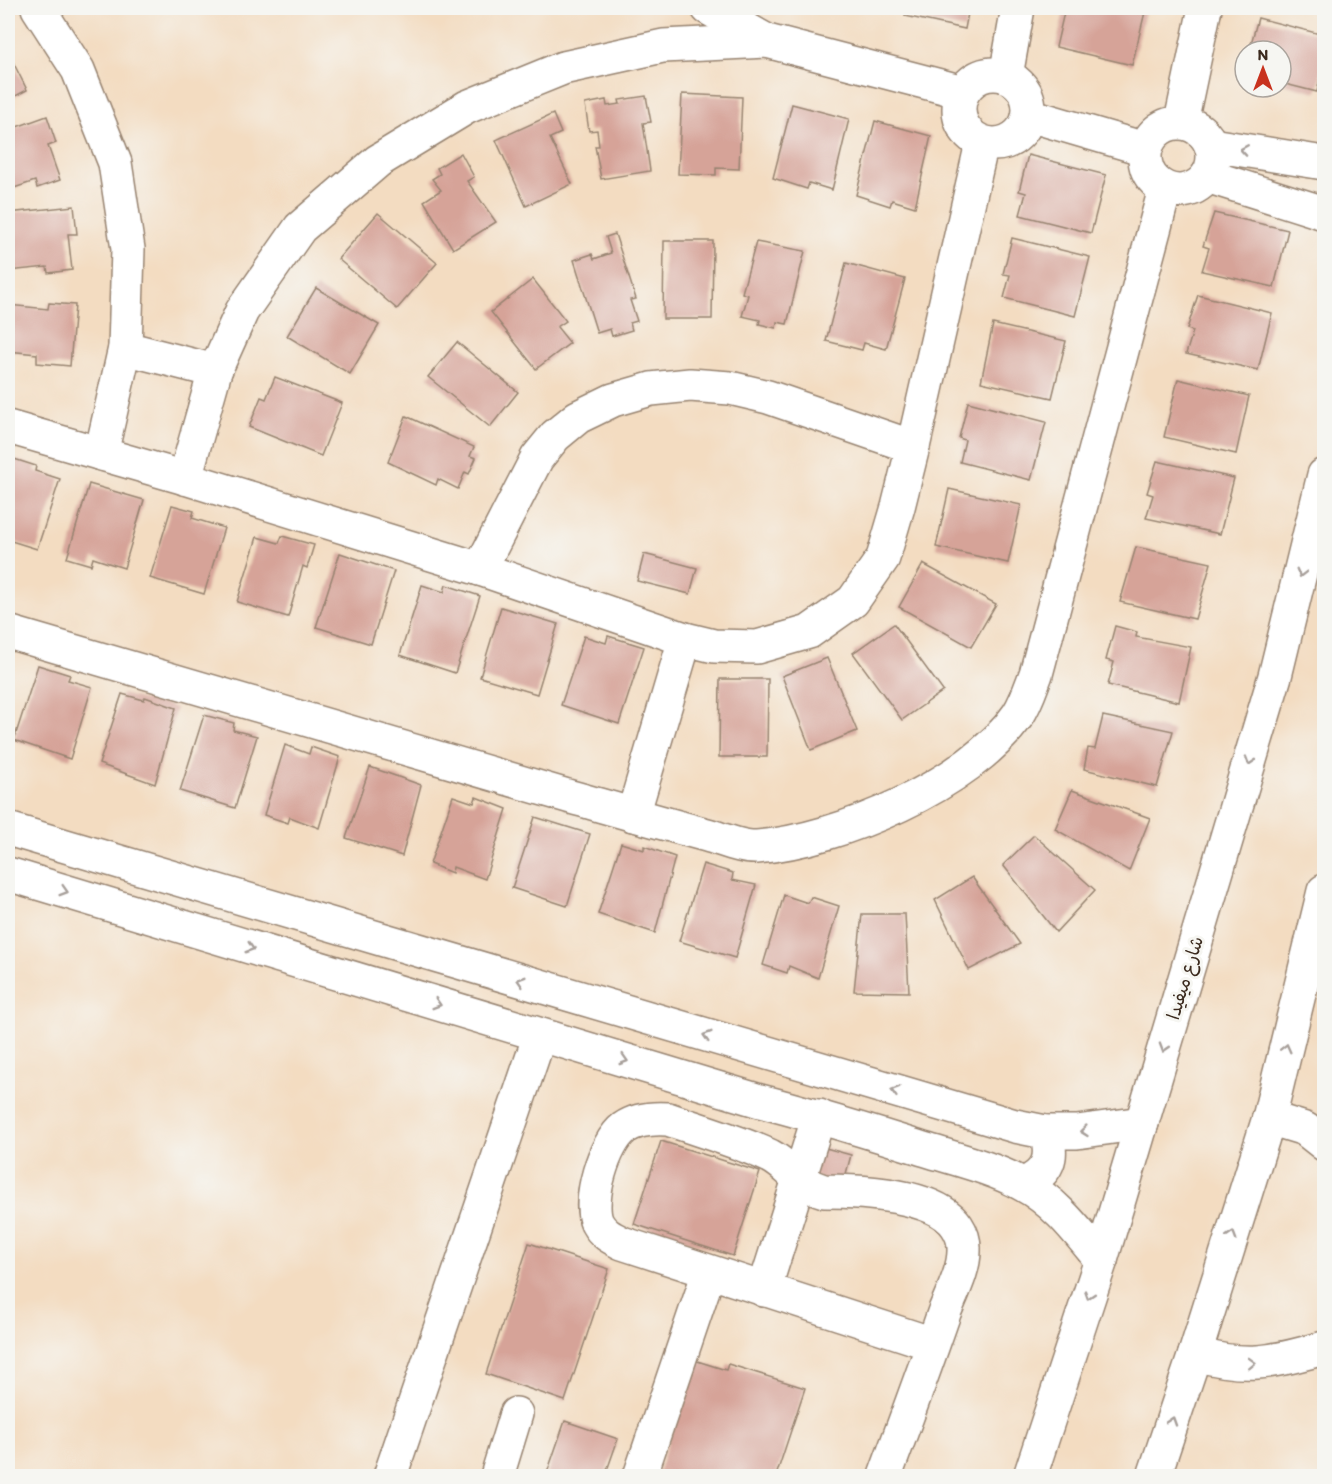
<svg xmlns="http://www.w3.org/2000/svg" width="1332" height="1484" font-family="Itim,'Playpen Sans Arabic',sans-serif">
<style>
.building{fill:#d6a398}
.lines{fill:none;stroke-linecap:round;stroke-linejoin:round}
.minor-casing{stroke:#978370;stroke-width:36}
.minor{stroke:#fff;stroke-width:33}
.oneway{stroke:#a79f9a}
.labels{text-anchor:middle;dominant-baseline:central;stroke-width:6;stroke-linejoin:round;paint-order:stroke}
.street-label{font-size:18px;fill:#3b2a1e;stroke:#f6f6f2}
</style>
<rect width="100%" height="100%" fill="#f6f6f2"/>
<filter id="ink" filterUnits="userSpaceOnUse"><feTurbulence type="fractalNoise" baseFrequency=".0167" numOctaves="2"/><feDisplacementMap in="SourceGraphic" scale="12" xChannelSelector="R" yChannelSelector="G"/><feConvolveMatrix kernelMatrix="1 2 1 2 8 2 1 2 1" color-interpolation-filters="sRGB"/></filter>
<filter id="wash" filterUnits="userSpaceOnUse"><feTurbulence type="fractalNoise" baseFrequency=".008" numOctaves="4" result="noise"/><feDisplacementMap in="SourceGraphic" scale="24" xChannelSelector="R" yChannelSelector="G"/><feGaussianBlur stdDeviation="1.35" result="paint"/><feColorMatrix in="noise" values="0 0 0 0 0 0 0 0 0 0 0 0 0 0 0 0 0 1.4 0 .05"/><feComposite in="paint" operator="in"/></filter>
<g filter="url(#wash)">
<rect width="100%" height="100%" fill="#f3dcc1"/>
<g id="blocks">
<g class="building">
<path d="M906,8H969L965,29L905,16Z"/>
<path d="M1065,8H1146L1132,65L1056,47Z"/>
<path d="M1258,18L1324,35V61L1317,92L1281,83V51H1249Z"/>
<path d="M8,52L27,90L8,100Z"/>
<path d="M682,94L742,97L739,169L716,168V175L678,174Z"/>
<path d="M646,96L651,122L643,123L650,171L601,179L595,146H599L597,130L589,131L585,104L606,100L607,106L620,104L619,100Z"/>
<path d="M792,104L849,119L832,190L809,183L807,189L773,178Z"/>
<path d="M553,114L561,133L550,138L572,184L526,206L496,140Z"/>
<path d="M47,116L56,143L48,146L60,180L37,188L35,181L8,190V130Z"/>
<path d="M875,121L931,136L915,207L892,200L890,206L856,195Z"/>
<path d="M461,153L474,177L467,181L496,222L453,249L424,201L441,190L432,179L440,174L437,168Z"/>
<path d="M1028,155L1106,175L1091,233L1020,215L1026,193L1019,191Z"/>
<path d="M74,206L77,234H68L72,270L48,273L47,267L8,271V213Z"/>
<path d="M378,213L437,263L397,309L338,259Z"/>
<path d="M1214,213L1288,230L1274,287L1202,271L1209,248L1203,246Z"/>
<path d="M615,234L636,299L630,300L637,321L630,323L632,330L612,336L610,329L597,333L574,260L592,254L594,259L611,253L606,237Z"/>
<path d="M1012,238L1090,257L1075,316L1004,298L1010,275L1003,274Z"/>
<path d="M664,241H713L712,319H663Z"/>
<path d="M756,242L805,251L787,324L777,322L776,328L759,324L760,320L742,316L748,295L742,293Z"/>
<path d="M846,263L905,279L886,349L864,343L862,350L826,341Z"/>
<path d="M533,279L566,321L557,327L570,343L536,369L491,312Z"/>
<path d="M316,288L379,325L350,374L287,336Z"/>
<path d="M1198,295L1272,313L1258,370L1186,354L1193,331L1187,329Z"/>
<path d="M49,303L75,305L70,366L37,363V354L8,351V305L48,309Z"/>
<path d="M993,324L1066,341L1052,398L981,382Z"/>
<path d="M457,342L518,392L490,427L428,377Z"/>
<path d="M275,377L342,403L321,456L249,427L261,397L266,399Z"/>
<path d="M1178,379L1249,396L1236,454L1164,437Z"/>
<path d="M968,402L1046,422L1031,480L960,462L965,440L959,438Z"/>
<path d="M406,416L474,447L470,456L476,458L469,474L465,472L458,489L438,479L436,485L388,462Z"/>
<path d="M8,457L36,466L35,471L60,479L37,549L8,540Z"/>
<path d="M1157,461L1234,478L1220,534L1146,518L1153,495L1147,493Z"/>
<path d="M89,484L144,500L124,568L93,558L91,565L67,558Z"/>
<path d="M949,489L1021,505L1008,563L936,547Z"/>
<path d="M172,505L194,511L192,518L224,528L204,594L150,578Z"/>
<path d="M282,536L314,545L307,568L303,566L288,617L237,602L257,537L279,543Z"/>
<path d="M1136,547L1211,563L1195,619L1120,602Z"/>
<path d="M340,553L394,571L371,644L316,627Z"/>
<path d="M644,554L697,568L690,594L637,581Z"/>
<path d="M923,564L996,604L971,647L899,607Z"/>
<path d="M422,585L444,592L446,585L480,596L455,673L400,655Z"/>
<path d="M501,607L558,624L537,694L480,677Z"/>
<path d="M894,624L943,691L902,720L853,653Z"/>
<path d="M1115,626L1137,632L1136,637L1191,647L1179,702L1108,685L1114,662L1106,660Z"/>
<path d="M584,636L606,643L608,636L644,647L619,724L561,705Z"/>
<path d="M827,658L857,731L811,750L782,676Z"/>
<path d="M38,665L70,675L68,680L92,687L70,759L14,740Z"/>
<path d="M720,679H768L767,757H719Z"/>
<path d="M122,694L144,700L145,697L176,708L155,784L99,764Z"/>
<path d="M204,715L234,723L233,730L257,736L235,808L180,791Z"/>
<path d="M1103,716L1173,731L1157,787L1084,769L1088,748L1095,749Z"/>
<path d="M285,745L309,754L311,747L340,757L319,828L290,817L288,823L264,815Z"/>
<path d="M370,767L421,785L402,856L346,838Z"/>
<path d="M1072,790L1150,818L1129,871L1055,829Z"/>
<path d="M453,796L474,803L476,797L507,809L485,879L453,867L452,873L430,864Z"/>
<path d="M535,817L590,834L567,906L512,888Z"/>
<path d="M1034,835L1095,890L1056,932L1003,865Z"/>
<path d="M621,843L644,850V846L675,857L655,933L598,914Z"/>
<path d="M703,864L733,873L732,880L756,885L735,958L679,941Z"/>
<path d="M972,877L1020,944L969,970L935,900Z"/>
<path d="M784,895L808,903L811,897L839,906L818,978L789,966L787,973L763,965Z"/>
<path d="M862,914H905L909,992L854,991Z"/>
<path d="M661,1141L760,1172L733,1256L634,1224Z"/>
<path d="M822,1147L851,1155L843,1185L813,1176Z"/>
<path d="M529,1243L609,1269L565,1401L486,1374Z"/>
<path d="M694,1360L726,1370L728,1364L805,1388L776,1476H657Z"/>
<path d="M565,1421L618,1439L605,1476H546Z"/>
</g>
</g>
</g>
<g filter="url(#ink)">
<use href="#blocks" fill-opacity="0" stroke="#978370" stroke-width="1.5"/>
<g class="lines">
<defs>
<g id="minor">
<path d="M38,8L78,70L115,163L128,249L125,348L101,454"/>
<path d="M708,8L767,41L963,92"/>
<circle cx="994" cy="109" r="35"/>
<path d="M1006,76L1018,8"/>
<path d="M1029,115L1145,149"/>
<path d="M1181,122L1205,8"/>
<circle cx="1179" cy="157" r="34"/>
<path d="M1211,145L1324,163"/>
<path d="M1207,176L1324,213"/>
<path d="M125,348L215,371"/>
<path d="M8,427L185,478L480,569L685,639L714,646L757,647L809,632L853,601L883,558L898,507L913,447L982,143"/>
<path d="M185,478L215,371L242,311L300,228L378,161L467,107L563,68L663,46L767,41"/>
<path d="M480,569L537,458L555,436L578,417L613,400L651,389L690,385L730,388L768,397L913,447"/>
<path d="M8,632C195,687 383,742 571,797C617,810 662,823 707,835C722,839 742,848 757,847C839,840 970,785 1018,715C1026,703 1031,687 1036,674L1165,189"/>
<path d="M633,815L685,639"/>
<path d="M8,829L1015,1126L1045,1132H1077L1142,1123"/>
<path d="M8,874L760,1101C816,1115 872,1133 927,1150C959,1160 993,1168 1022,1184C1055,1201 1078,1232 1101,1260"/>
<path d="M1269,1118L1305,1129L1324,1144"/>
<path d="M1024,1184C1048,1173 1055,1157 1045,1132"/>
<path d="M764,1290L819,1116"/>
<path d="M1195,1354C1249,1369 1271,1362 1324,1348"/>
<path d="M390,1476L540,1035"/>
<path d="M497,1476L516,1414"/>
<path d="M640,1476L709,1272"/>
<path d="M885,1476C905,1422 925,1368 944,1313C952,1293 965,1269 964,1248C964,1240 961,1232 957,1226C936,1194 859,1191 824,1191C796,1183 791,1167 770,1156C738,1141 702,1131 668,1119C653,1118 637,1119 624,1128C604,1143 587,1201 597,1223C603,1234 612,1238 622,1243L933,1344"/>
<path d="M1030,1476L1101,1260L1275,676L1324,475"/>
<path d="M1154,1476L1195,1354L1269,1118L1324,891"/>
</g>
</defs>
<use href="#minor" class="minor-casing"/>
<use href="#minor" class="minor"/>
</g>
<defs><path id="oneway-chevron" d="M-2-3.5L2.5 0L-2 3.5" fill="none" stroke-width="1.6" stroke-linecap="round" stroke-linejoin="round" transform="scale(1.5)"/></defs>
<g class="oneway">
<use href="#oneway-chevron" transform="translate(1244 150) rotate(-171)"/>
<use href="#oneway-chevron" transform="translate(1301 573) rotate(104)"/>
<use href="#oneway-chevron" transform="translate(1250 761) rotate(107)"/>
<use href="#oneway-chevron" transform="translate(64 891) rotate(17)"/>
<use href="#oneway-chevron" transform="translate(250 948) rotate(17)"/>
<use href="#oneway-chevron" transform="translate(521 981) rotate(-163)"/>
<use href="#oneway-chevron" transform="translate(437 1004) rotate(17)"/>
<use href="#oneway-chevron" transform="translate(707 1036) rotate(-163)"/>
<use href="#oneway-chevron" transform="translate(1164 1048) rotate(107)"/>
<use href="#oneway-chevron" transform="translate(1286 1048) rotate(-76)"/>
<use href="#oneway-chevron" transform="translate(624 1060) rotate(17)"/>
<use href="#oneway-chevron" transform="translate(895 1091) rotate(-164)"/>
<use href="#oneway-chevron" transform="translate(1084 1131) rotate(174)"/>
<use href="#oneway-chevron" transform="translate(1232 1235) rotate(-73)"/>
<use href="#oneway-chevron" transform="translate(1089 1295) rotate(108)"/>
<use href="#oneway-chevron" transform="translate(1252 1363) rotate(-2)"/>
<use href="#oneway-chevron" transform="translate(1172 1421) rotate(-72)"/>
</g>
</g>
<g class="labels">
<g class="street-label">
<text transform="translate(1185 978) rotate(-73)">شارع ميفيدا</text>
</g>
</g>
<rect width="1332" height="1484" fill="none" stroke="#f6f6f2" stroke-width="30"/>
<g transform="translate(1263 69)"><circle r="28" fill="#f6f6f2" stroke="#aba49d" stroke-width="1.5"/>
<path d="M0-4.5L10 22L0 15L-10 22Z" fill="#c8321e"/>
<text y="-9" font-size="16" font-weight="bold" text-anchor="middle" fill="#3b2a1e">N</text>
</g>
</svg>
